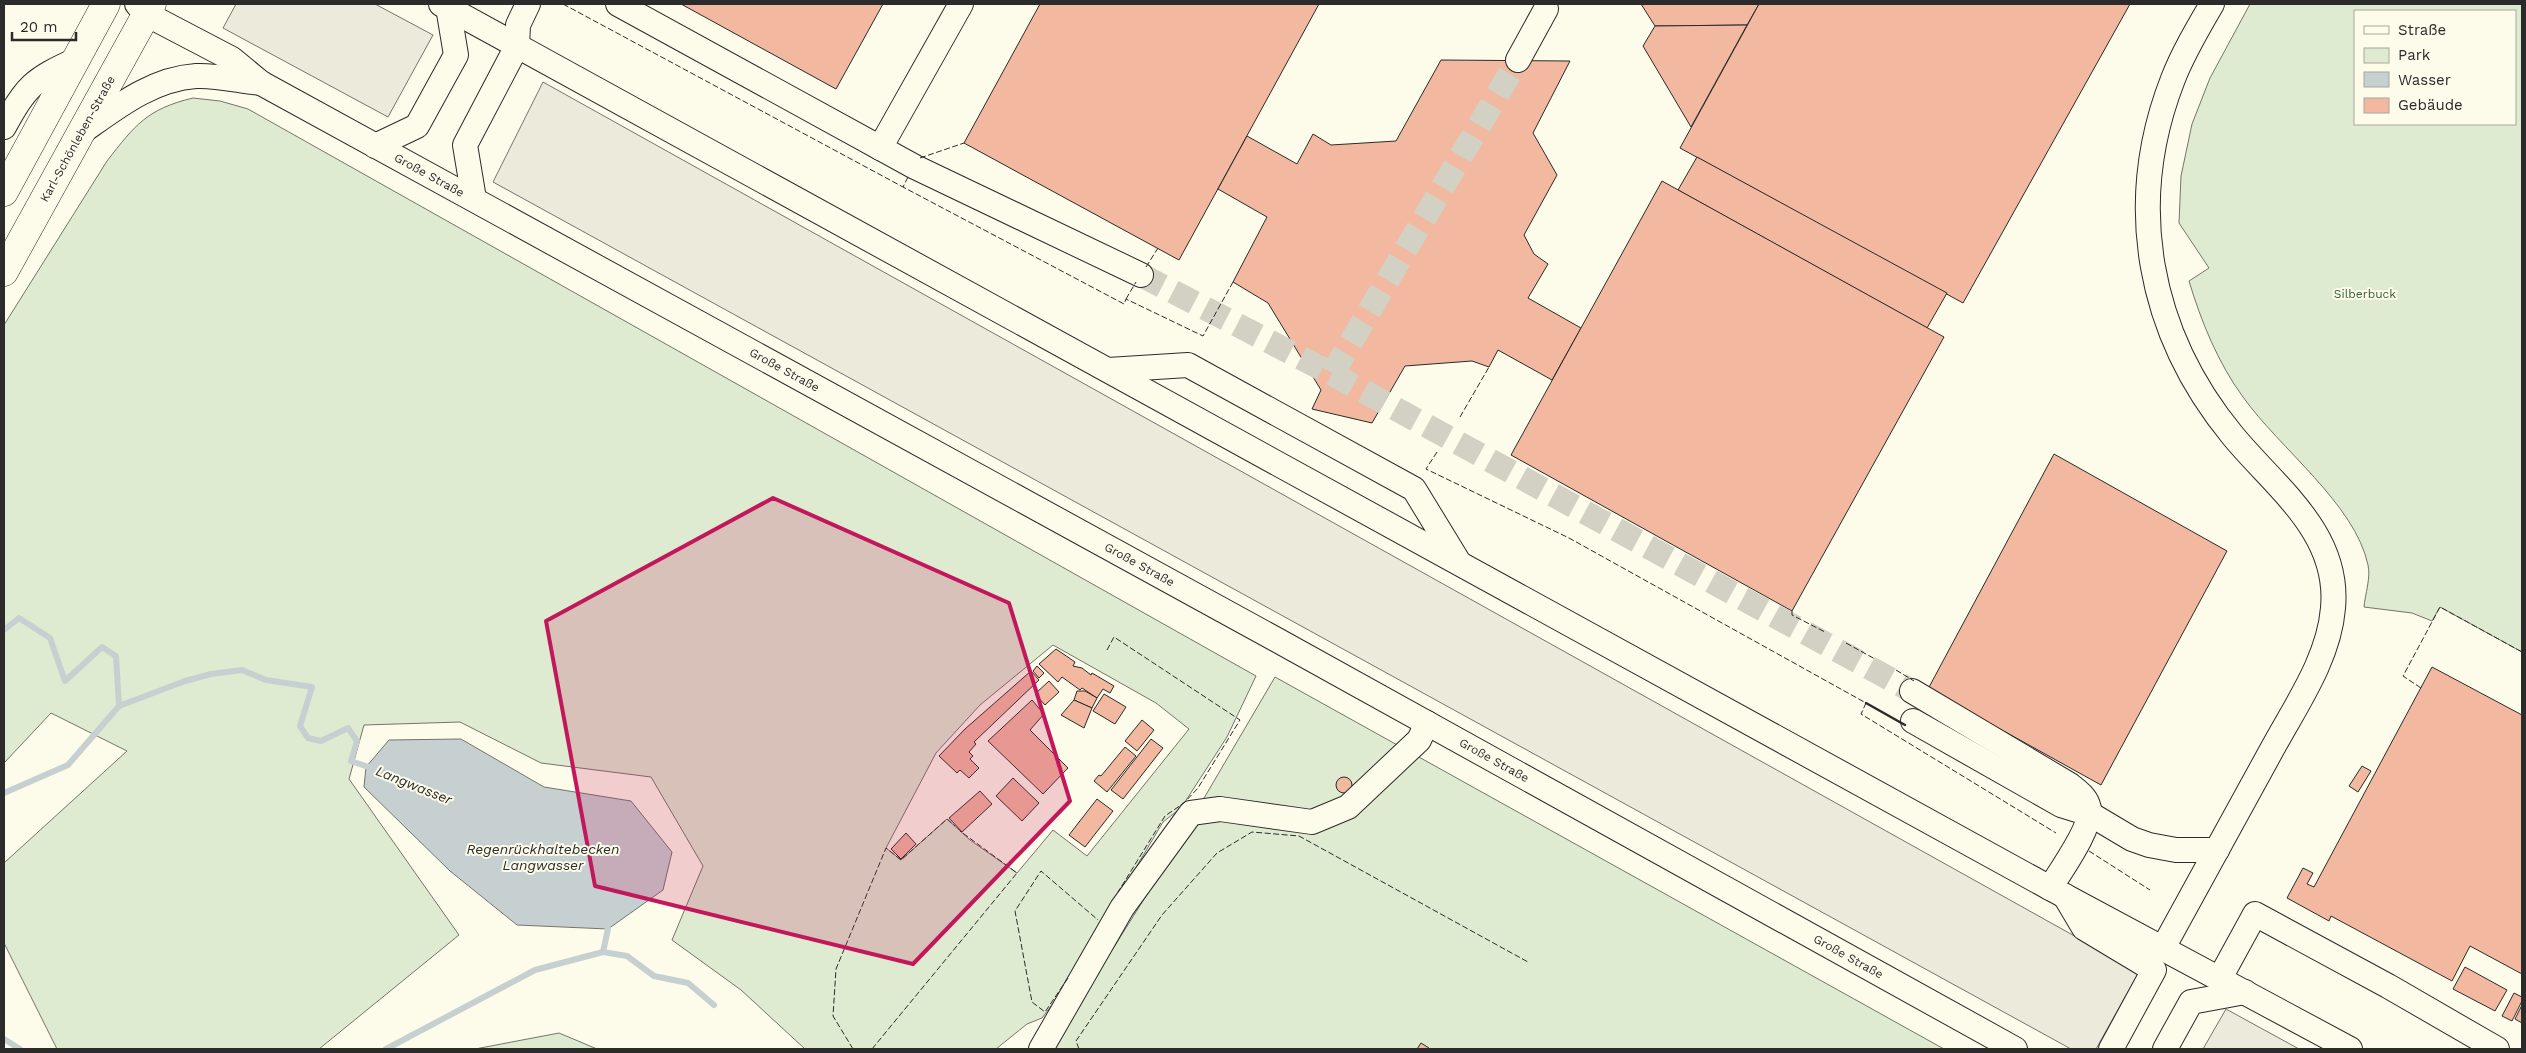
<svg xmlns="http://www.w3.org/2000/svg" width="2526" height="1053" font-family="'Work Sans',sans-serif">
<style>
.green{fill:#deebd1;stroke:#74746e;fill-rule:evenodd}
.parking{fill:#eceadb;stroke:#74746e}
.water{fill:#c7d0d0;stroke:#74746e}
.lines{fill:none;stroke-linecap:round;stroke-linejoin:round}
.stream{stroke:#c7d0d0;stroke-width:6}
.building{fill:#f2b8a0;stroke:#2b2b2b}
.minor-tunnel{stroke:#d3d1c4;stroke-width:24;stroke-dasharray:24 12;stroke-linecap:butt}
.minor-casing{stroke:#2b2b2b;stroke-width:26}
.major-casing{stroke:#2b2b2b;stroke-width:29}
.minor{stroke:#fdfbea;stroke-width:24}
.major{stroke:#fdfbea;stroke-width:28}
.fence{stroke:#2b2b2b;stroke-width:1;stroke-dasharray:6 2.5;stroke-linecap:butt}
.wall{stroke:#2b2b2b;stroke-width:2.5}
.marked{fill:#c2185b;fill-opacity:0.2;stroke:#c2185b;stroke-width:4;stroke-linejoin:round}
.labels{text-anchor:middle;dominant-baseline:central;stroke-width:4;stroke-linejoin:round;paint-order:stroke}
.street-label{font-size:12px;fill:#2b2b2b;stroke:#fdfbea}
.park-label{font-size:12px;fill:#34623c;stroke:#fdfbea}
.water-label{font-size:14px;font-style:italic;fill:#2b2b2b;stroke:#fdfbea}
</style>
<rect width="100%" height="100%" fill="#fdfbea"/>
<g class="green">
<path d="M2250,4H2522V652L2440,607L2432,621L2412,613L2364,607C2365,595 2371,577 2368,565C2355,504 2280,449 2243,397C2218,363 2201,321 2189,281L2209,268L2179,223L2181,176L2192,124L2210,78ZM2355,11H2515V124H2355Z"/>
<path d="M193,98L220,101L248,109L1256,676L1227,737L1181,808L1163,822L1064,989L1042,1018L1027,1024L996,1049H805L741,990L672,940L703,866L651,777L541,763L460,722L364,725L349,779L459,935L319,1049H57L4,943V863L127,751L51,713L4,763V325L107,161C135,125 147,109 193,98ZM1053,645L1156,703L1189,729L1087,856L1053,830L1017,873L970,840L947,819L901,860L886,848L936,753L980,705Z"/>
<path d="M1275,677L1944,1049H1050L1156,880Z"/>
<path d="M559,1033L597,1049H475Z"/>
</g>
<g class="parking">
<path d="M236,4H375L433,35L388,117L223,28Z"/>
<path d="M543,82L2139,972L2096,1049H2071L493,182Z"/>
<path d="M2226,1009L2299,1049H2203Z"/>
</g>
<path class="water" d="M461,739L544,787L631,801L672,852L663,890L608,929L517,925L450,871L364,787L366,767L389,740Z"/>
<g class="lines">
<g class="stream">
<path d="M4,630L19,618L50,638L65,681L102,647L116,656L119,706"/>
<path d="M4,793L68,765L119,706L185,681L211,674L242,670L266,680L312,687L300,726L308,738L321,741L348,728L357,741L351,761L374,769"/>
<path d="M606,923L608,929L603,952L627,956L654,976L688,983L714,1005"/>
<path d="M4,1039L20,1049"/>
<path d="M386,1049L535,970L603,952"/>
</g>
</g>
<g class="building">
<path d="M681,4H883L836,89Z"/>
<path d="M1040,4H1319L1179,260L964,143Z"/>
<path d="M1641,4H1759L1747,25L1655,26Z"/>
<path d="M1759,4H2130L1963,303L1680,148Z"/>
<path d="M1747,25L1691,127L1643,46L1655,26Z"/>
<path d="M1441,60L1570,61L1533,133L1557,175L1524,235L1534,254L1548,264L1528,298L1581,328L1552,380L1498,350L1489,367L1472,361L1405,366L1372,423L1312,409L1321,390L1268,303L1233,282L1267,217L1218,189L1247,136L1297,164L1313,134L1331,145L1396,141Z"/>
<path d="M1697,157L1947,293L1927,328L1678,190Z"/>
<path d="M1662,181L1944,337L1792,611L1511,455Z"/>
<path d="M2054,454L2227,551L2101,785L1928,689Z"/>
<path d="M1056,649L1075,662L1073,666L1082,668L1091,675L1092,673L1114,686L1110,693L1103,689L1097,698L1082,688L1080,690L1062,677L1058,682L1039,664Z"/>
<path d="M1037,666L1044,673L1039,678L1033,671Z"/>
<path d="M2432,667L2522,715V974L2470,946L2452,981L2331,916L2329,921L2287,898L2303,868L2313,873L2307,884L2314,887Z"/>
<path d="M1031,671L1039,680L974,742L976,744L969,752L973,756L970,759L979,768L969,778L960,770L957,773L939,756L965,729Z"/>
<path d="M1049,681L1059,692L1045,705L1035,694Z"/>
<path d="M1077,691H1085L1097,698L1092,708L1074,700Z"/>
<path d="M1104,694L1126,707L1115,724L1093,711Z"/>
<path d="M1032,700L1044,714L1030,730L1068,768L1043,794L988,741Z"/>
<path d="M1074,700L1092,708L1084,728L1061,715Z"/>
<path d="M1142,720L1154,730L1137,751L1125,741Z"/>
<path d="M1151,739L1163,748L1123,799L1111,790Z"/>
<path d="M1125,747L1136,756L1107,792L1094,781L1099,775L1101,776Z"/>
<path d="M2362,766L2371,771L2358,792L2349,786Z"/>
<circle cx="1344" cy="785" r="8"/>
<path d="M1013,778L1039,803L1022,821L996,796Z"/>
<path d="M980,791L992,804L962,832L949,818Z"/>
<path d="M1097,799L1113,811L1085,847L1069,835Z"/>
<path d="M906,833L916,844L901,859L891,849Z"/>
<path d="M2465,967L2507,990L2495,1011L2453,989Z"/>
<path d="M2514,993L2522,997V1001L2512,1021L2502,1016Z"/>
<path d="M2522,1005V1023L2515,1019Z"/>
<path d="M1421,1043L1429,1048L1428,1049H1417Z"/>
</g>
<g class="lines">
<g class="minor-tunnel">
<path d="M1141,275L1332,374L1518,60"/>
<path d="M1332,374L1912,691"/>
</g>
<defs>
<g id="minor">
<path id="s1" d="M137,4L146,14L232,59L261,83L1277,640L2015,1049"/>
<path d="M441,4L2050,888L2350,1049"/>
<path d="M618,4L915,167L1141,275"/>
<path d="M1518,60L1546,9"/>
<path d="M4,127C25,87 34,79 76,60"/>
<path d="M83,131C117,107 152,79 196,76C217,75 240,81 261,83"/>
<path d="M375,146L417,126L456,55L448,7"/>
<path d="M880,148L961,4"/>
<path d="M474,199L465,145L517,46L518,25L528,4"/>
<path d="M1108,370L1188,365L1414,489L1458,561"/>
<path d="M1912,691L2070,785C2076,790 2085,796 2088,805C2096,822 2060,872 2050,888"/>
<path d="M1913,721L2061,805L2090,814L2132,839L2149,845L2176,850H2217"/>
<path d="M2065,896L2084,928L2154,970L2111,1049"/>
<path d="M2163,948C2199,883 2235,818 2270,753C2294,708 2329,660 2333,608C2340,533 2276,488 2233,436C2148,333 2124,204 2173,79C2183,53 2198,28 2212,4"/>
<path d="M2220,978L2255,914L2388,986L2497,1049"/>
<path d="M1041,1049L1122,908L1191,813L1220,809L1312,822L1348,807L1419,740L1427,723"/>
<path d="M2165,1049L2191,1002L2245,992"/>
</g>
<g id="major">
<path d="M4,192L106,4"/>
<path id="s2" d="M4,272L152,4"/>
</g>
</defs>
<use href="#minor" class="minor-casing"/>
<use href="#major" class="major-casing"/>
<use href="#minor" class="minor"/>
<use href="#major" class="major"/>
<g class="fence">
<path d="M563,4L903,187"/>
<path d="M920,158L964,143"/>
<path d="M908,177L903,187L1124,304L1126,299L1203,336L1233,282"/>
<path d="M1146,267L1158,248"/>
<path d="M1126,299L1136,282"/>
<path d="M1460,417L1489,367"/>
<path d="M1437,452L1426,469L1569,538L1866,703L1861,714L2056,833"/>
<path d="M1792,611V615L1825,632"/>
<path d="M1846,643L1875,659"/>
<path d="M1107,650L1114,637L1240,720L1198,788L1184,803L1165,816L1118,892"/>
<path d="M1896,670L1914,681"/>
<path d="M2421,688L2403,676L2440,607L2522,652"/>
<path d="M2089,851L2150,890"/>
<path d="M1068,978L1045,1012L1032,1002L1015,911L1041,871L1098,920"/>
<path d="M853,1049L833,1016L836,969L886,848L901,860L947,819L955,826"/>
<path d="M872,1049L1017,873L960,831"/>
<path d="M1079,1049L1076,1041L1162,915L1217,853L1252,832L1299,836L1528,962"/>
</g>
<path class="wall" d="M1866,703L1905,725"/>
</g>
<path class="marked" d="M773,498L1009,603L1070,801L913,964L595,886L546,621Z"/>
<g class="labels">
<g class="street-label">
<text stroke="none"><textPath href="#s2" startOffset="152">Karl-Schönleben-Straße</textPath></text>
<text stroke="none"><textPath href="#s1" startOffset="340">Große Straße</textPath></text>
<text stroke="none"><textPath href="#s1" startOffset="745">Große Straße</textPath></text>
<text stroke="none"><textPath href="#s1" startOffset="1150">Große Straße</textPath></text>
<text stroke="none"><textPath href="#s1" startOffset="1555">Große Straße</textPath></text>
<text stroke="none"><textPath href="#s1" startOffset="1960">Große Straße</textPath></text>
</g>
<g class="park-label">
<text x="2365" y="294">Silberbuck</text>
</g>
<g class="water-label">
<text transform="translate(414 785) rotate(22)">Langwasser</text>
<text x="543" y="849">Regenrückhaltebecken<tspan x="543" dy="16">Langwasser</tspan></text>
</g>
</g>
<rect width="2526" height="1053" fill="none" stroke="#2b2b2b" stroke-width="10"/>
<rect x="2354" y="10" width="162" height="115" fill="#fdfbea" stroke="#a9a89e"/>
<rect x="2364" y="26" width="25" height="8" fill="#fdfbea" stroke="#a9a89e"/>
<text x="2398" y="35" font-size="15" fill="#2b2b2b">Straße</text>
<rect x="2364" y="48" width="25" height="15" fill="#deebd1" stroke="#a9a89e"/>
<text x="2398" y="60" font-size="15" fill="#2b2b2b">Park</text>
<rect x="2364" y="72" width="25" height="15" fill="#c7d0d0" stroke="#a9a89e"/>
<text x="2398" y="85" font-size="15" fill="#2b2b2b">Wasser</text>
<rect x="2364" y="98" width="25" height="15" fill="#f2b8a0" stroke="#a9a89e"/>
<text x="2398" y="110" font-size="15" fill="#2b2b2b">Gebäude</text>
<path d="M12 32v8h64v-8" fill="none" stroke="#2b2b2b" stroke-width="2.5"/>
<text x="20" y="32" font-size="15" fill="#2b2b2b" stroke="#fdfbea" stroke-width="4" paint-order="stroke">20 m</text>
</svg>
